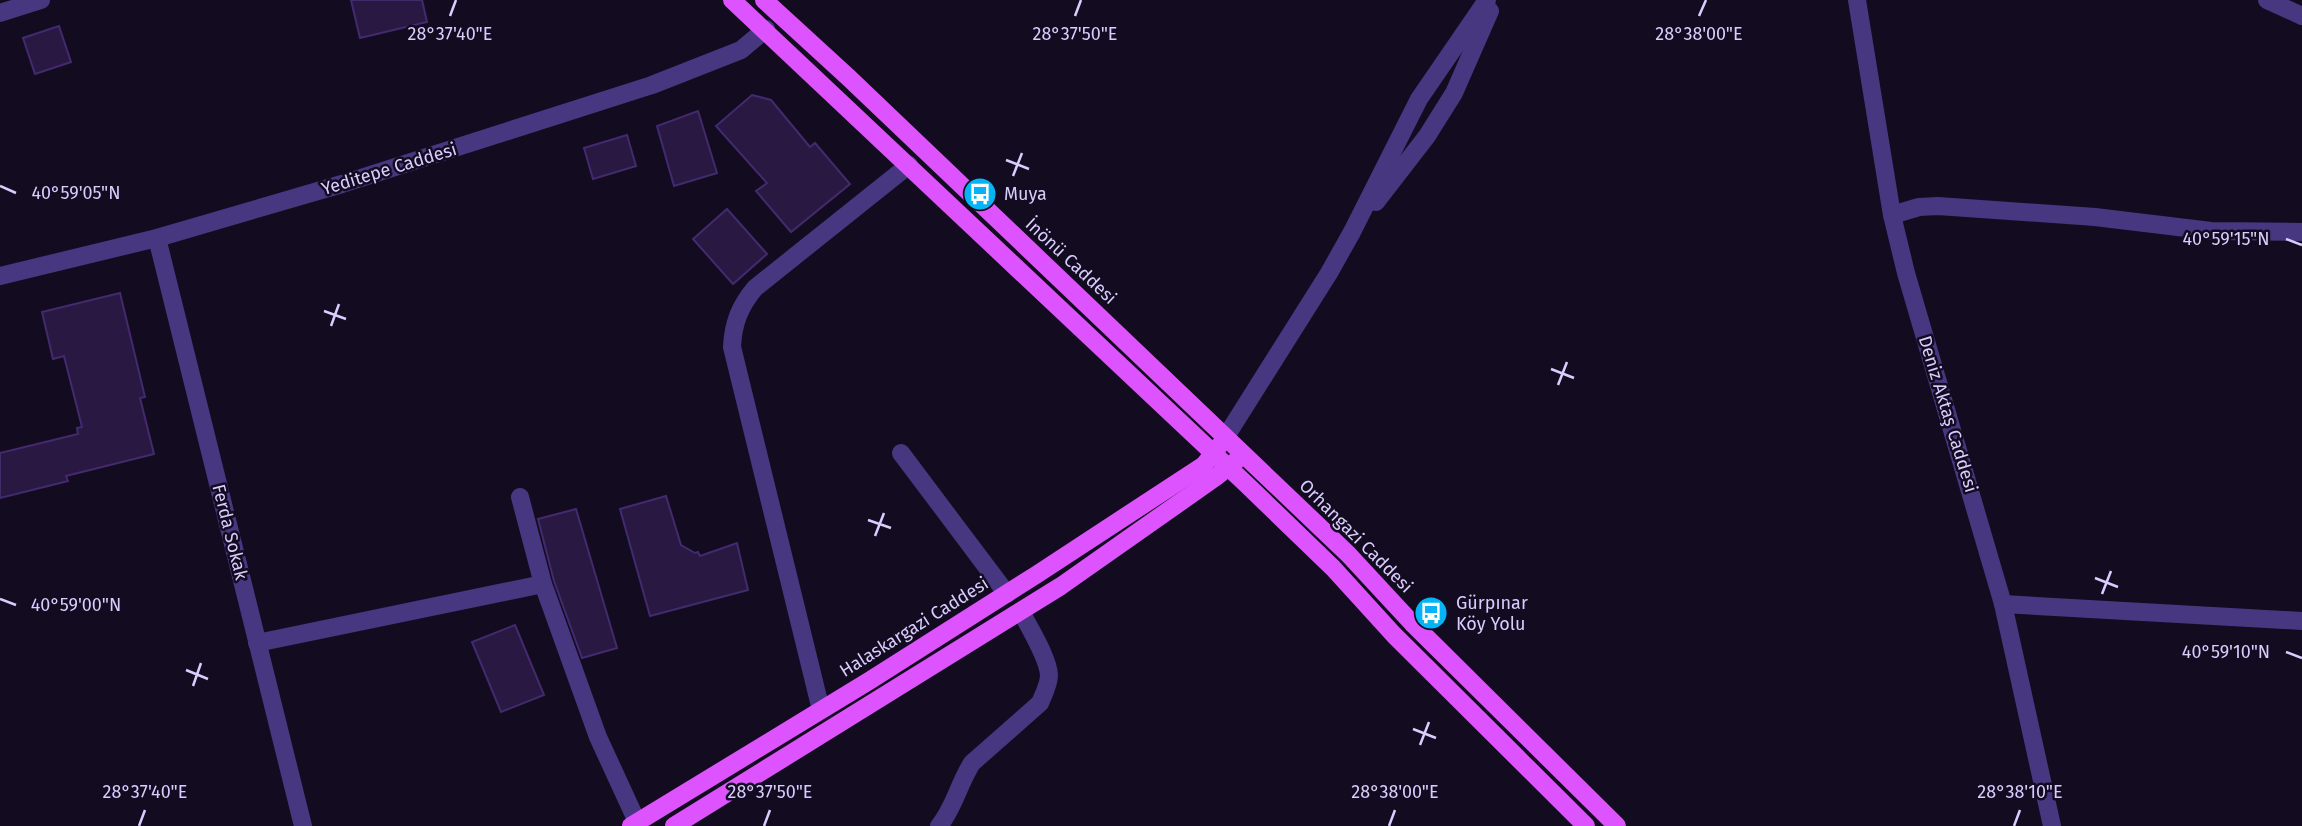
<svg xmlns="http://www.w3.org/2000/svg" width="2302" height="826" font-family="'Fira Sans',sans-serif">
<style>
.building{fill:#281842;stroke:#432a6e;stroke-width:2}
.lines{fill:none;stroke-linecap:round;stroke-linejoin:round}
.minor{stroke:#463780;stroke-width:18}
.major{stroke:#dc53ff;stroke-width:18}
.ticks{fill:none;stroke:#dbccff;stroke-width:2.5}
.labels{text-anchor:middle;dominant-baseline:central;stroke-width:5;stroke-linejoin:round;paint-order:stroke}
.street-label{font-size:18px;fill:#dbccff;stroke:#130c21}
.poi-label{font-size:18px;fill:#dbccff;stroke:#130c21;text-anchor:start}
.ticks-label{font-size:18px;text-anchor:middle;fill:#dbccff;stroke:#130c21;stroke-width:5;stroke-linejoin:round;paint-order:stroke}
</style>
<rect width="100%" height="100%" fill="#130c21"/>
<g class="building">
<path d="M351,0H422L427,22L360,38Z"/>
<path d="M59,26L71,62L35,74L23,38Z"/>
<path d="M752,95L771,100L810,147L815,143L850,184L791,232L756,191L767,183L716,126Z"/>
<path d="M698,111L717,173L674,186L657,126Z"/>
<path d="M627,135L636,166L593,179L584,148Z"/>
<path d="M727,209L767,254L733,284L693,239Z"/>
<path d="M120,293L145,397L140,398L154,454L66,476L68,481L0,498V453L78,434L77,428L82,427L64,356L53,359L42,312Z"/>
<path d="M666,496L681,545L695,553L698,552L700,556L737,543L748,590L650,616L620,509Z"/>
<path d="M576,509L617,648L582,658L554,581L538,519Z"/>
<path d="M515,625L544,695L501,712L472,642Z"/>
</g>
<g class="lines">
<g class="minor">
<path d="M1857,0L1892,215L1906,273L2003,604L2052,826"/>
<path d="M2267,0L2302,16"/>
<path d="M0,13L41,0"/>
<path d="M1376,202L1427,136L1454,93L1490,11"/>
<path d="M1892,215L1919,207L1938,206L2095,217L2211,231L2302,232"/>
<path d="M157,238L303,826"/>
<path d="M0,276L157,238L342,184L652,85L741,50L766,29"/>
<path d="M1225,438L1329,273L1352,232L1419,99L1487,0"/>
<path d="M901,453L1007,594"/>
<path d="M520,497L543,584L598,737L639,826"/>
<path d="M2003,604L2302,621"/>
<path d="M257,643L543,584"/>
<path d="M821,710L732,347C733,323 740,306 755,288L909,165"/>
<path d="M939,826C954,808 959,783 972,763L1040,703C1044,694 1049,684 1049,675C1048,657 1029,628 1021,611"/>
</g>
<g class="major">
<path d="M732,0L1245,483L1333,568L1394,635L1586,826"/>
<path d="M764,0L848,77L1348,554L1412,623L1617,826"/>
<path d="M631,826L869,681L1036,575L1204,465L1219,446"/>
<path d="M674,826L1061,586L1216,477L1237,460"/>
</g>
</g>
<path class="ticks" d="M450,16L456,0M1075,16L1081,0M1699,16L1706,0M1006,160L1029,169M1013,176L1022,153M0,186L16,193M2286,239L2302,245M324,311L346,319M331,326L339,304M1551,369L1574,378M1558,385L1567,362M868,520L891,528M875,536L884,513M2095,578L2118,587M2102,594L2111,571M0,599L16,605M2286,652L2302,658M186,670L208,679M193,686L201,663M1413,729L1436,738M1420,745L1429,722M139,826L145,810M764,826L770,810M1389,826L1395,810M2014,826L2020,810"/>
<defs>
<symbol id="bus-disc" viewBox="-11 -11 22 22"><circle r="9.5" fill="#00b4f7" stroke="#130c21"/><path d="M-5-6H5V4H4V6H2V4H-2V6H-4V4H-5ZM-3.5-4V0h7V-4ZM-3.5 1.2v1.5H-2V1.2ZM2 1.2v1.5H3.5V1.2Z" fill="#fff"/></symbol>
</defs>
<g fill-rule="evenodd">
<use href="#bus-disc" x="961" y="175" width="38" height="38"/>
<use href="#bus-disc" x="1412" y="594" width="38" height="38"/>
</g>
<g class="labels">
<g class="street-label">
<text transform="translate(389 169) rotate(-17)">Yeditepe Caddesi</text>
<text transform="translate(1071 261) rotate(43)">İnönü Caddesi</text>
<text transform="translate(1948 414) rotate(73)">Deniz Aktaş Caddesi</text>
<text transform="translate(230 532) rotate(76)">Ferda Sokak</text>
<text transform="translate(1356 536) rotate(45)">Orhangazi Caddesi</text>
<text transform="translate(914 627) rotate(-32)">Halaskargazi Caddesi</text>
</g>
<g class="poi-label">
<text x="1004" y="194">Muya</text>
<text x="1456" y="603">Gürpınar<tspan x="1456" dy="21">Köy Yolu</tspan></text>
</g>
</g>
<g class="ticks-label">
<text x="450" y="40">28°37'40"E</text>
<text x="1075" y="40">28°37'50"E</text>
<text x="1699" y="40">28°38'00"E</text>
<text x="76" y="199">40°59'05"N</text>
<text x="2226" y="245">40°59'15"N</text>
<text x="76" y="611">40°59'00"N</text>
<text x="2226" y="658">40°59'10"N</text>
<text x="145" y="798">28°37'40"E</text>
<text x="770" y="798">28°37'50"E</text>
<text x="1395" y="798">28°38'00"E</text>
<text x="2020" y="798">28°38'10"E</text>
</g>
</svg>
